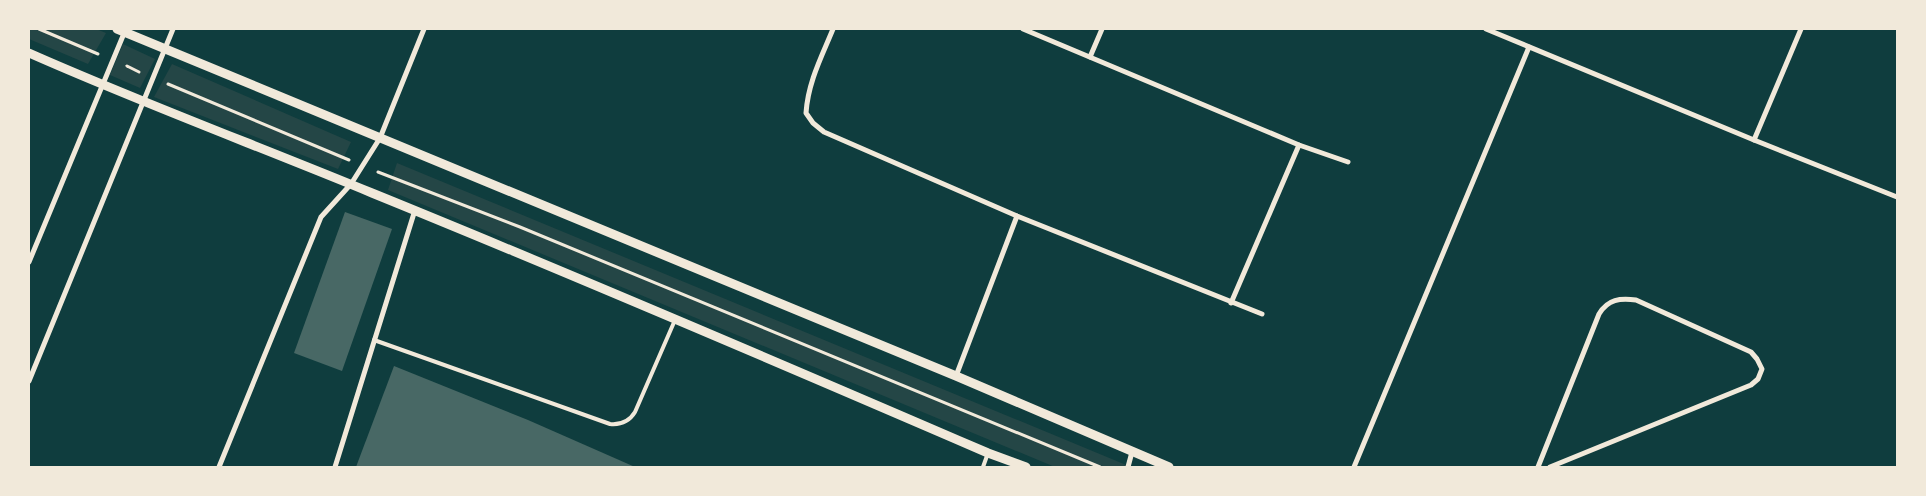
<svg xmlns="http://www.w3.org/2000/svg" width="1926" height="496" font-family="'Work Sans',sans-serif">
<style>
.green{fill:#244646}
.building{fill:#486865}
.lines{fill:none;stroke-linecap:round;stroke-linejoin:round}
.path{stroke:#f1e9da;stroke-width:3}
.service{stroke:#f1e9da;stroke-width:4}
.minor{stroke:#f1e9da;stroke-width:5}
.tertiary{stroke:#f1e9da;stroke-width:9}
</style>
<rect width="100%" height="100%" fill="#0f3d3e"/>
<g class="green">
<path d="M29,29H96L106,33L88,64L29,39Z"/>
<path d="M123,44L155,59L140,88L110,75Z"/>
<path d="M172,64L351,142L338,169L154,97Z"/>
<path d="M397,163L1131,467H1055L388,190Z"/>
</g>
<g class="building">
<path d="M345,212L392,229L342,371L294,353Z"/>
<path d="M394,366L528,420L635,467H356Z"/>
</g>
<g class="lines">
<g class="path">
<path d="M39,29L98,54"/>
<path d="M127,66L139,72"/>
<path d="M168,84L349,160"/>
<path d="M378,172L520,227L1100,467"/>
</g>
<g class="service">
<path d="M374,340L610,424C621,425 629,422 635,412L675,320"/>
<path d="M983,467L988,453"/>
</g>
<g class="minor">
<path d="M833,29C822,56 808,82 806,113L813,123L824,132L1017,216L1262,314"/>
<path d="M1023,29L1299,145L1348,162"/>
<path d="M1486,29L1754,140L1897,197"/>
<path d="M1090,57L1102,29"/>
<path d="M1754,140L1801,29"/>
<path d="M29,262L125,31"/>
<path d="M1231,303L1299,145"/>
<path d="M956,376L1017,216"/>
<path d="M29,381L173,29"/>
<path d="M219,467L321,217L351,184L380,138L424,29"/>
<path d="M335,467L415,210"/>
<path d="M1128,467L1132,452"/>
<path d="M1354,467L1529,47"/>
<path d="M1538,467L1599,314C1608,299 1620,298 1636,300L1751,352L1757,359L1762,369L1758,379L1751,385L1550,467"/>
</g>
<g class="tertiary">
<path d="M117,29L956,376L1169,467"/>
<path d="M29,53C142,103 258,146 372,193C579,277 784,365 988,453L1026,467"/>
</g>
</g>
<rect width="1926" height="496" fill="none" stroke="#f1e9da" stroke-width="60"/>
</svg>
